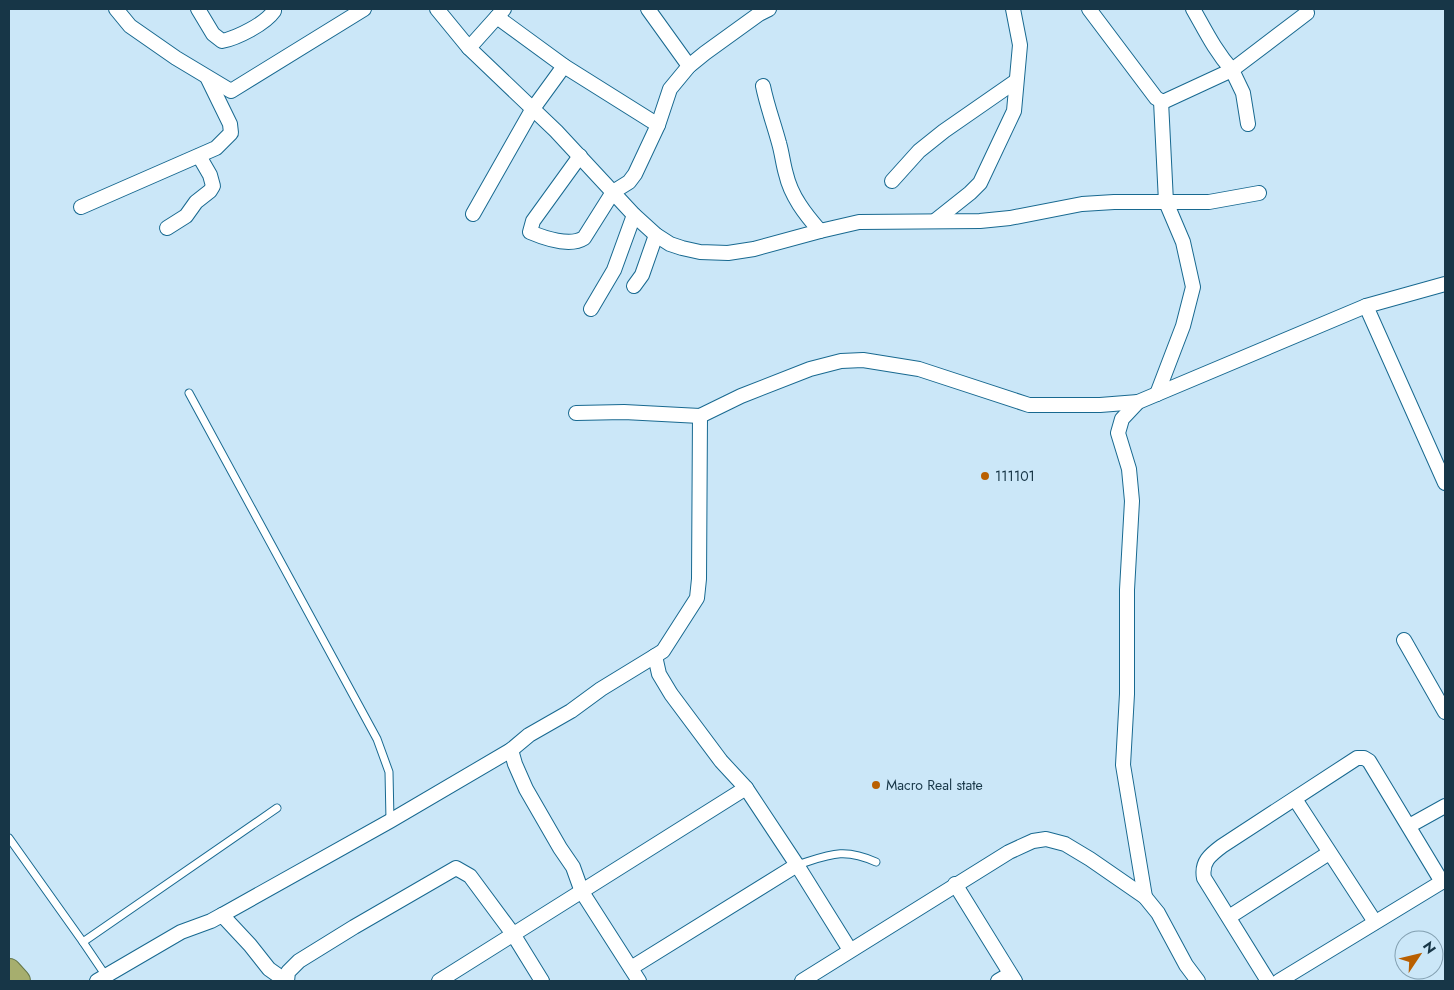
<svg xmlns="http://www.w3.org/2000/svg" width="1454" height="990" font-family="Jost,sans-serif">
<style>
.lines{fill:none;stroke-linecap:round;stroke-linejoin:round}
.service-casing{stroke:#186990;stroke-width:9}
.minor-casing{stroke:#186990;stroke-width:16}
.trunk-casing{stroke:#657649;stroke-width:26}
.service{stroke:#fff;stroke-width:7}
.minor{stroke:#fff;stroke-width:14}
.trunk{stroke:#a6ae6e;stroke-width:24}
.poi-dot{fill:#b95f00;stroke:#cbe7f8;stroke-width:2}
.labels{text-anchor:middle;dominant-baseline:central;stroke-width:4;stroke-linejoin:round;paint-order:stroke}
.poi-label{font-size:14px;fill:#173647;stroke:#cbe7f8;text-anchor:start}
</style>
<rect width="100%" height="100%" fill="#cbe7f8"/>
<g class="lines">
<defs>
<g id="service">
<path d="M189,393L377,739L389,772L390,820"/>
<path d="M9,838L83,942L277,808"/>
<path d="M797,865C829,855 843,847 876,862"/>
<path d="M83,942L106,976"/>
</g>
<g id="minor">
<path d="M116,9L130,26L176,58L231,91L364,9"/>
<path d="M198,9L213,34L222,41C237,38 265,24 274,11V9"/>
<path d="M437,9L469,48L556,131L634,215L656,235L670,244L682,248L700,252L728,253L754,249L820,231L859,222L980,221L1010,218L1082,204L1114,202H1209L1259,193"/>
<path d="M648,9L689,66"/>
<path d="M1089,9L1156,98L1161,101H1165L1232,70L1243,93L1248,124"/>
<path d="M1193,9C1205,30 1215,51 1232,70L1307,13"/>
<path d="M497,17L564,66L658,125"/>
<path d="M469,48L504,9"/>
<path d="M763,86C767,106 774,124 779,143C782,153 783,164 786,174C791,196 805,214 820,231"/>
<path d="M580,156L533,221L530,232C544,238 570,247 584,238L613,192L629,182L635,174L658,125L670,89L689,66L705,53L759,14L769,9"/>
<path d="M892,181L919,151L944,131L1016,81"/>
<path d="M81,207L216,148L231,133L230,124L208,79"/>
<path d="M473,214L532,110L564,66"/>
<path d="M936,220L970,193L980,183L1014,111L1020,45L1013,9"/>
<path d="M167,228L186,216L196,202L210,191L213,186L210,175L199,156"/>
<path d="M634,286L642,275L656,235"/>
<path d="M1366,306L1445,483"/>
<path d="M591,309L614,270L634,215"/>
<path d="M1157,394L1183,326L1193,287L1183,242L1166,202L1161,101"/>
<path d="M576,413L624,412L700,416L741,396L810,369L841,361L863,360L919,369L1029,405H1100L1138,402"/>
<path d="M700,416L699,579L697,598L663,651L655,656L659,674L671,694L721,761L746,788L797,865L850,950"/>
<path d="M1404,640L1445,712"/>
<path d="M511,750L515,764L526,789L560,848L573,867L582,892L639,981"/>
<path d="M1295,799L1375,922"/>
<path d="M1409,826L1445,806"/>
<path d="M955,884L1015,981"/>
<path d="M1145,897L1123,765L1127,694V590L1132,501L1129,469L1118,433L1122,419L1138,402L1366,306L1445,284"/>
<path d="M222,915L390,821L511,750L529,735L571,711L601,689L655,656"/>
<path d="M1229,917L1329,853"/>
<path d="M631,968L797,865"/>
<path d="M97,981L181,932L211,921L222,915L250,945L269,969L286,981"/>
<path d="M287,981L288,972L299,961L354,927L456,868L470,876L513,934L542,981"/>
<path d="M439,981L746,788"/>
<path d="M802,981L1009,852L1033,841L1046,839L1065,844L1090,859L1145,897L1158,913L1186,965L1198,981"/>
<path d="M998,981L1010,974"/>
<path d="M1268,981L1204,878C1201,862 1210,855 1222,846L1357,758H1364L1369,761L1442,882"/>
<path d="M1279,981L1445,880"/>
</g>
<path id="trunk" d="M9,971L18,981"/>
</defs>
<use href="#service" class="service-casing"/>
<use href="#minor" class="minor-casing"/>
<use href="#trunk" class="trunk-casing"/>
<use href="#service" class="service"/>
<use href="#minor" class="minor"/>
<use href="#trunk" class="trunk"/>
</g>
<g class="poi-dot">
<circle cx="985" cy="476" r="5"/>
<circle cx="876" cy="785" r="5"/>
</g>
<g class="labels">
<g class="poi-label">
<text x="995" y="476">111101</text>
<text x="886" y="785">Macro Real state</text>
</g>
</g>
<rect width="1454" height="990" fill="none" stroke="#173647" stroke-width="20"/>
<g transform="translate(1419 955) rotate(55)"><circle r="24" fill="#cbe7f8" stroke="#83a0b1"/>
<path d="M0-4L9 19L0 12L-9 19Z" fill="#b95f00"/>
<text y="-8" font-size="14" font-weight="bold" text-anchor="middle" fill="#173647">N</text>
</g>
</svg>
